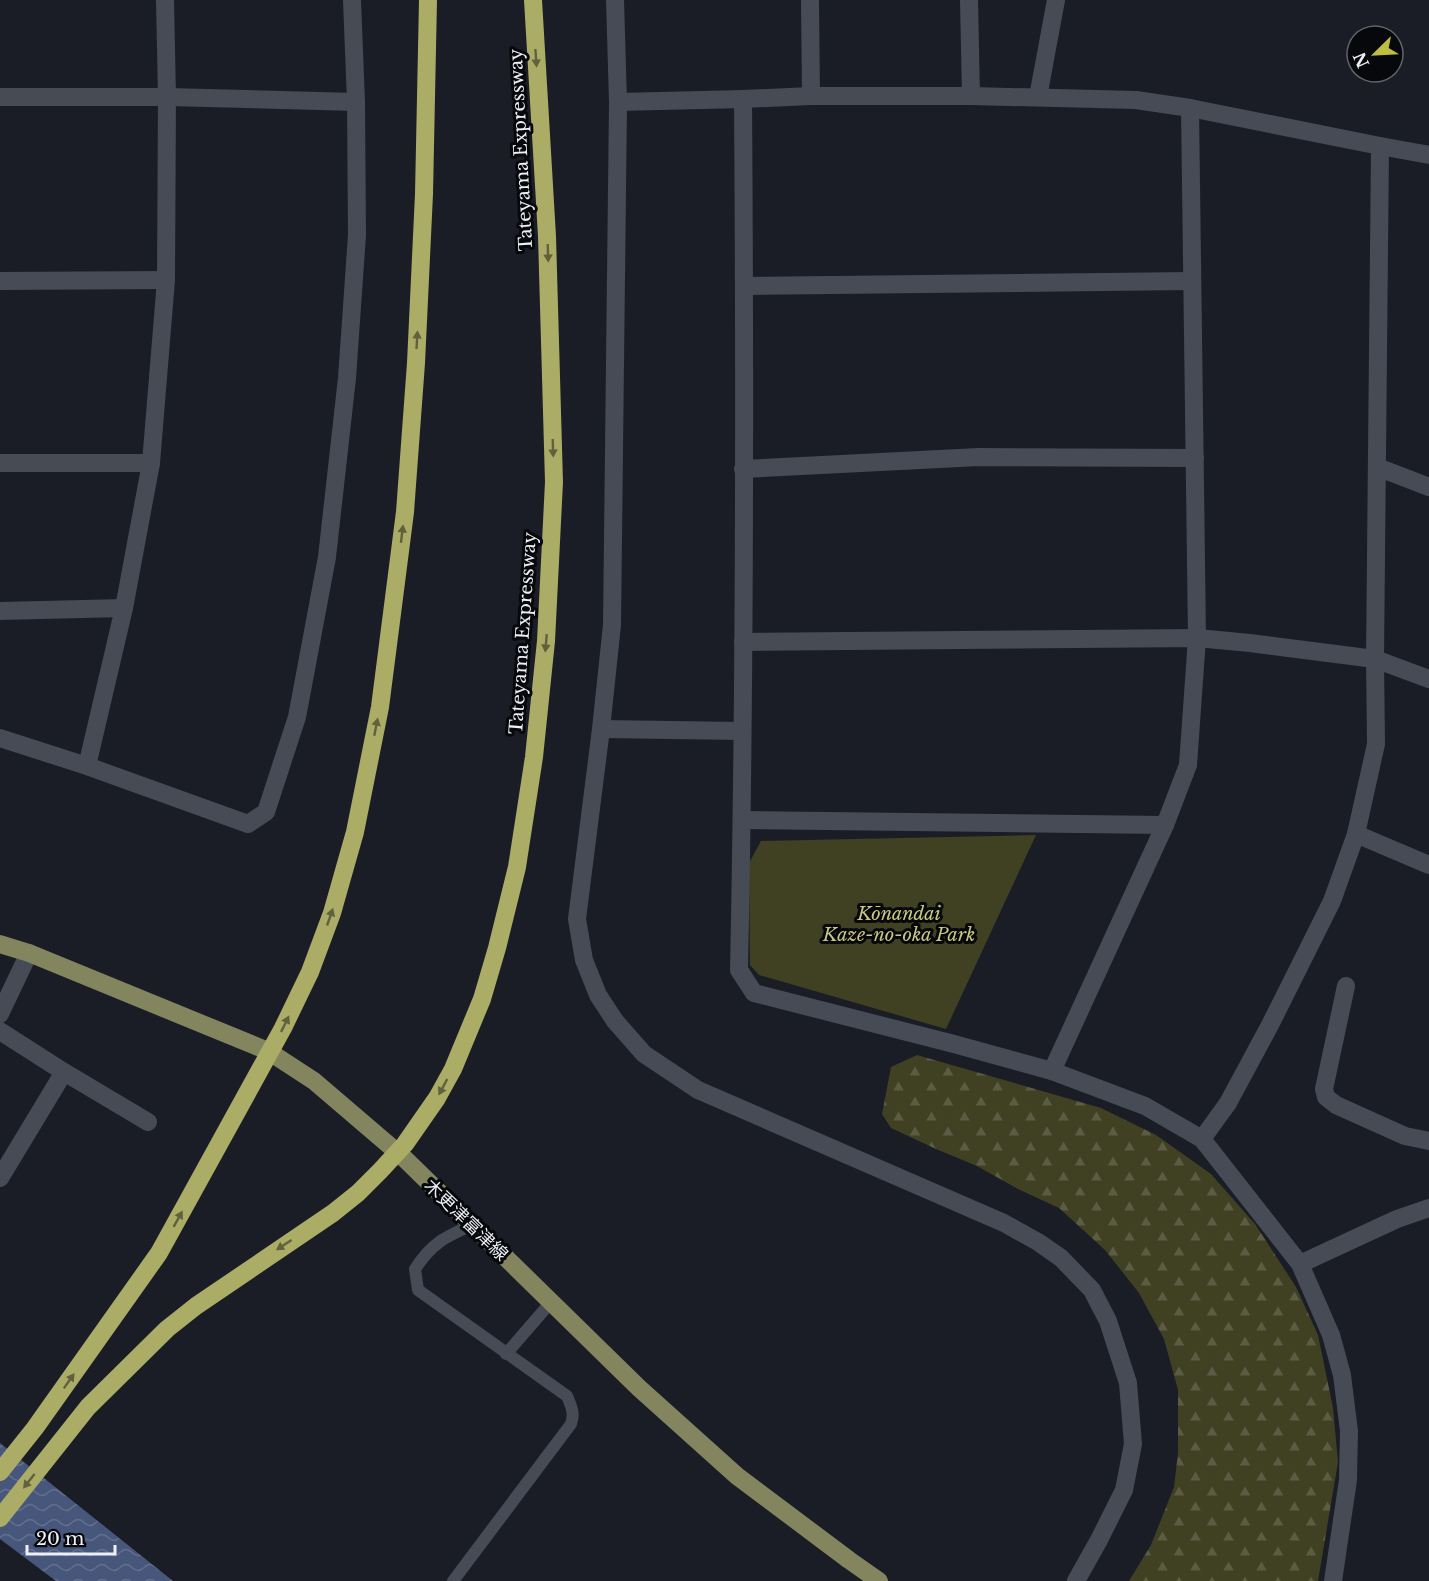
<svg xmlns="http://www.w3.org/2000/svg" width="1429" height="1581" font-family="'Libre Baskerville','Noto Sans JP',serif">
<style>
.green{fill:#404023}
.forest{fill:url(#forest-firs)}
.water{fill:url(#water-waves)}
.lines{fill:none;stroke-linecap:round;stroke-linejoin:round}
.service{stroke:#474b55;stroke-width:12}
.minor{stroke:#474b55;stroke-width:18}
.tertiary{stroke:#474b55;stroke-width:18}
.primary{stroke:#83855f;stroke-width:18}
.motorway{stroke:#abac66;stroke-width:18}
.oneway{fill:#61623d}
.labels{text-anchor:middle;dominant-baseline:central;stroke-width:6;stroke-linejoin:round;paint-order:stroke}
.street-label{font-size:18px;fill:#edeff5;stroke:#06080b}
.park-label{font-size:18px;font-style:italic;fill:#c8c881;stroke:#06080b}
</style>
<defs>
<pattern id="forest-firs" width="22" height="20" patternUnits="userSpaceOnUse" patternTransform="scale(1.5)"><rect width="22" height="20" fill="#404023"/><path d="M5 1l3.5 6h-7zM16 11l3.5 6h-7z" fill="#5c5c44"/></pattern>
<pattern id="water-waves" width="16" height="10" patternUnits="userSpaceOnUse" patternTransform="scale(1.5)"><rect width="16" height="10" fill="#47577b"/><path d="M0 5q4-4 8 0t8 0" fill="none" stroke="#626f8e"/></pattern>
</defs>
<rect width="100%" height="100%" fill="#1a1d26"/>
<path class="green" d="M1036,835L946,1029L759,975L750,965L749,863L761,841Z"/>
<path class="forest" d="M917,1055L1101,1108L1156,1135L1211,1174L1255,1224L1296,1287L1318,1335L1333,1408L1338,1462L1318,1581H1129L1151,1545L1174,1487L1178,1453V1390L1164,1339L1139,1293L1105,1250L1059,1208L1018,1189L977,1166L936,1149L891,1128L882,1114L891,1067Z"/>
<path class="water" d="M0,1443L173,1581H56L0,1539Z"/>
<g class="lines">
<g class="service">
<path d="M506,1354L551,1302"/>
<path d="M453,1581L571,1424C575,1413 571,1406 567,1396L418,1290L415,1269C432,1243 445,1237 472,1225"/>
</g>
<g class="minor">
<path d="M810,0L811,96"/>
<path d="M969,0L971,96"/>
<path d="M0,97H167L356,102"/>
<path d="M1038,97L1056,0"/>
<path d="M743,99C745,389 745,680 739,970L754,993L954,1044L1052,1071L1145,1106L1202,1139L1300,1264L1331,1335L1342,1375L1349,1431L1348,1480L1333,1581"/>
<path d="M618,102L743,99L811,96H971L1136,100L1190,108L1380,146L1375,659L1376,744L1356,834L1332,901L1270,1025L1228,1103L1202,1139"/>
<path d="M1380,146L1429,155"/>
<path d="M0,281L166,280"/>
<path d="M744,286L1192,281"/>
<path d="M0,463H151"/>
<path d="M1377,467L1429,487"/>
<path d="M743,469L979,457L1195,458"/>
<path d="M0,611L124,608"/>
<path d="M743,642L1197,638L1250,643L1375,659L1429,679"/>
<path d="M601,729L742,731"/>
<path d="M0,738L87,766L248,824L266,812L297,717L327,557L347,378L357,235L356,102L352,0"/>
<path d="M87,766L124,608L151,463L166,280L167,97L165,0"/>
<path d="M742,820L1165,825"/>
<path d="M1356,834L1429,865"/>
<path d="M1346,986L1324,1089L1326,1097L1336,1105L1405,1136L1429,1141"/>
<path d="M0,1014L29,953"/>
<path d="M0,1031L64,1072L148,1122"/>
<path d="M1052,1071L1165,825L1188,765L1197,638L1190,108"/>
<path d="M0,1178L64,1072"/>
<path d="M1300,1264L1397,1219L1429,1208"/>
</g>
<path class="tertiary" d="M615,0L618,102L612,625L601,729L577,919L584,960L598,995L615,1021L644,1054L698,1090L1004,1223L1038,1242L1061,1258L1092,1290L1108,1321L1128,1383L1133,1444L1124,1490L1099,1540L1076,1581"/>
<path class="primary" d="M0,944L29,953L268,1051L314,1081L404,1158L639,1388L737,1476L849,1560L879,1581"/>
<g class="motorway">
<path d="M0,1472L35,1428L159,1253L283,1028L310,972L332,913L355,832L380,707L405,512L416,363L424,194L428,0"/>
<path d="M0,1518L88,1407L167,1329L196,1306L333,1213L358,1193L380,1171L405,1144L437,1098L453,1069L482,999L497,948L517,867L534,757L546,641L554,482L547,236L533,0"/>
</g>
</g>
<defs><path id="oneway-solid" d="M-6-.8H1V-3.2L6.5 0L1 3.2V.8H-6Z" transform="scale(1.5)"/></defs>
<g class="oneway">
<use href="#oneway-solid" transform="translate(536 58) rotate(86)"/>
<use href="#oneway-solid" transform="translate(548 253) rotate(88)"/>
<use href="#oneway-solid" transform="translate(417 340) rotate(-87)"/>
<use href="#oneway-solid" transform="translate(553 448) rotate(88)"/>
<use href="#oneway-solid" transform="translate(402 534) rotate(-83)"/>
<use href="#oneway-solid" transform="translate(546 643) rotate(95)"/>
<use href="#oneway-solid" transform="translate(376 727) rotate(-79)"/>
<use href="#oneway-solid" transform="translate(330 917) rotate(-71)"/>
<use href="#oneway-solid" transform="translate(285 1024) rotate(-64)"/>
<use href="#oneway-solid" transform="translate(443 1087) rotate(118)"/>
<use href="#oneway-solid" transform="translate(178 1219) rotate(-61)"/>
<use href="#oneway-solid" transform="translate(284 1245) rotate(147)"/>
<use href="#oneway-solid" transform="translate(69 1381) rotate(-55)"/>
<use href="#oneway-solid" transform="translate(29 1481) rotate(128)"/>
</g>
<g class="labels">
<g class="street-label">
<text transform="translate(521 150) rotate(-93)">Tateyama Expressway</text>
<text transform="translate(523 633) rotate(-86)">Tateyama Expressway</text>
<text transform="translate(466 1220) rotate(44)">木更津富津線</text>
</g>
<g class="park-label">
<text x="899" y="914">Kōnandai<tspan x="899" dy="21">Kaze-no-oka Park</tspan></text>
</g>
</g>
<g transform="translate(1375 54) rotate(246)"><circle r="28" fill="#06080b" stroke="#626469" stroke-width="1.5"/>
<path d="M0-4.5L10 22L0 15L-10 22Z" fill="#bfbe41"/>
<text y="-9" font-size="16" font-weight="bold" text-anchor="middle" fill="#edeff5">N</text>
</g>
<path d="M27 1545v9h88v-9" fill="none" stroke="#edeff5" stroke-width="3"/>
<text x="36" y="1545" font-size="18" fill="#edeff5" stroke="#06080b" stroke-width="4.5" paint-order="stroke">20 m</text>
</svg>
